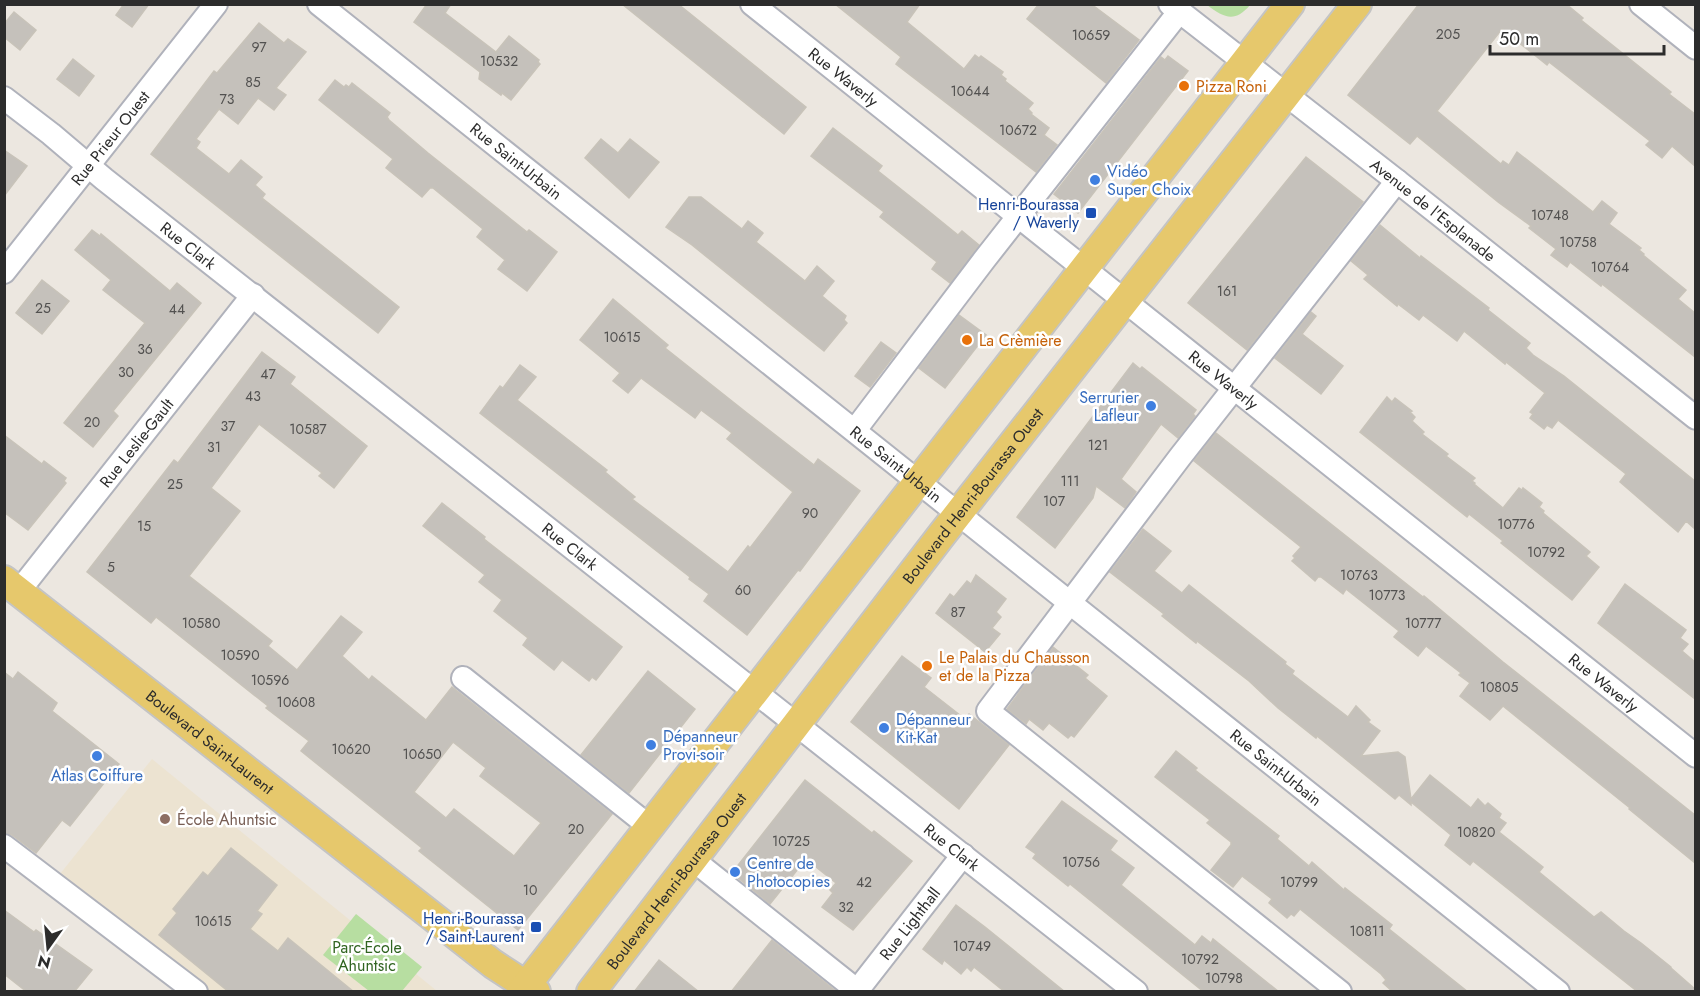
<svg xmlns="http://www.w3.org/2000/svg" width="1700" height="996" font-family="Jost,sans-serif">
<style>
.education{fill:#ece3d1}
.green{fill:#b7dea1}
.building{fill:#c5c1bb;stroke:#c8c3b9;stroke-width:1.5;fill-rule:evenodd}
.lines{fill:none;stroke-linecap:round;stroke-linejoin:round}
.minor-casing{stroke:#b0b2bb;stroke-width:26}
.major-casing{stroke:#c4c4c4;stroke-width:32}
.minor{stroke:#fff;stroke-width:22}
.major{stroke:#e6c86c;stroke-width:28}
.food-dot{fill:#e8710a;stroke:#fff;stroke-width:2}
.shop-dot{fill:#3f7fe0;stroke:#fff;stroke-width:2}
.transit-dot{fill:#1a4fb4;stroke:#fff;stroke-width:2}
.education-dot{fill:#8d6e63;stroke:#fff;stroke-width:2}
.labels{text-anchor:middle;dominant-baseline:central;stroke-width:5;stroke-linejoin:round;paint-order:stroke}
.number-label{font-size:14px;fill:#525150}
.street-label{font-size:16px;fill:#2c2c2c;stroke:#fff}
.food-label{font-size:16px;fill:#c56008;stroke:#fff;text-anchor:start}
.shop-label{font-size:16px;fill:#366cbe;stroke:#fff;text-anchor:start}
.transit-label{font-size:16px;fill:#164399;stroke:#fff;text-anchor:end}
.education-label{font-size:16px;fill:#785e54;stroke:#fff;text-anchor:start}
.park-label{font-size:16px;fill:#306421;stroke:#fff}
</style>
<rect width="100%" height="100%" fill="#ece7e0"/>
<path class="education" d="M152,759L437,991H198L56,879Z"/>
<g class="green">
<path d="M1207,5H1250C1235,23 1224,18 1207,5Z"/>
<path d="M356,914L422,967L402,991H369L323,955Z"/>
</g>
<g class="building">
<path d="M124,4H149L132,27L116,15Z"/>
<path d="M427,4H451L445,13L496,52L509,36L539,60L538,62L540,64L511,100L502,93L501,95L479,79L480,72L414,22Z"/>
<path d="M622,4H678L806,107L784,134Z"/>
<path d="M835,4H920L907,22L964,69L975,55L979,58L981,56L1003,72L1001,75L1006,79L1005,81L1033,103L1028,109L1032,113L1031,114L1049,128L1044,135L1057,145L1036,172L896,64L901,57Z"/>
<path d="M1039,4H1091L1139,40L1106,83L1027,19Z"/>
<path d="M1419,4H1566L1583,18L1581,20L1671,92L1669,94L1695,114V166L1672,146L1662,158L1646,145L1650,141L1549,62L1547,65L1502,29L1437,111L1501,164L1503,161L1509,165L1517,152L1593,212L1602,201L1617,213L1609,224L1641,248L1639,250L1644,254L1643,255L1686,290L1678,299L1695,313V357L1602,284L1601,286L1570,262L1567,267L1551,255L1556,249L1529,228L1531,226L1498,202L1417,136L1410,144L1348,95Z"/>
<path d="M14,12L36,30L20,50L4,37V24Z"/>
<path d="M259,23L284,43L288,39L306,52L276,88L286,95L274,110L258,98L238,124L219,109L196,139L200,142L196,148L229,174L241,160L262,177L255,185L265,194L262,198L399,307L378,333L151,154L214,71L217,73Z"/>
<path d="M1168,56L1188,71L1078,213L1054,194L1161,57L1165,60Z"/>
<path d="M73,59L94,76L79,96L57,79Z"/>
<path d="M335,80L344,87L346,85L349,87L352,83L390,113L387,117L389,120L428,153L527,232L529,230L557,252L527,291L498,269L505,260L477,237L483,229L433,188H430L422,197L386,168L393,159L319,100Z"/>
<path d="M833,128L882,166L878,171L926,209L958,235L962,231L979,245L950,283L932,269L937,262L880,217L884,212L811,156Z"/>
<path d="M601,139L618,153L630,139L659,162L629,198L585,158Z"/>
<path d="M4,150L27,166L4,196Z"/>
<path d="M1306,157L1363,202L1247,350L1188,303Z"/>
<path d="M689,197H701L742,229L748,221L763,233L756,242L805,281L817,266L834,281L822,296L846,316L844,320L847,323L824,351L692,245L666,227Z"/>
<path d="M1380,225L1420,258L1421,256L1489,308L1488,310L1530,343L1526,348L1533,355L1564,376L1695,481V529L1686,521L1678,532L1620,482L1626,474L1558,420L1552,428L1547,425L1544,429L1530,418L1533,414L1530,412L1545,393L1506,362L1505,364L1464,331L1457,341L1423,315L1419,320L1398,304L1397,306L1364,279L1368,275L1351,261Z"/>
<path d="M92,230L100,236L101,234L170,291L177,283L201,303L113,411L118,416L93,447L64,423L145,323L103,290L111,280L75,250Z"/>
<path d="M42,280L69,301L42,334L16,313Z"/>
<path d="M613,299L668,345L665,348L747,413L814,465L818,459L860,491L800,571L798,570L747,635L704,601L709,594L689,579L690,577L480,413L500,386L503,388L520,365L536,377L517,400L607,470L605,472L635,497L632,499L728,572L748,546L750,548L793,492L727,439L732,433L701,410L695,418L641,378L628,393L613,381L620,373L580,340Z"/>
<path d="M1311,312L1316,316L1302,334L1343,366L1321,394L1275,358Z"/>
<path d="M959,315L986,335L945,388L919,368Z"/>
<path d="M881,342L896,353L870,387L855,376Z"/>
<path d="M262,352L295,377L290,384L367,446L334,488L319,476L322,473L259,424L211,488L240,511L189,576L272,641L268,646L297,670L341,616L362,632L342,656L369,680L372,676L426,720L452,687L612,814L518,930L419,851L422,848L301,751L309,741L266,708L268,706L156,617L151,623L87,572L174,460L178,463ZM453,742L486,768L480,776L541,823L514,856L454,809L446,818L414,792Z"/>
<path d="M1133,363L1140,369L1142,367L1196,410L1193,414L1195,416L1178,438L1161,424L1121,479L1136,492L1125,508L1096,486L1093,498L1055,548L1017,517Z"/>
<path d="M1387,397L1392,402L1395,398L1412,411L1410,412L1415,417L1412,421L1424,432L1422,434L1448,454L1446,456L1475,478L1472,481L1475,483L1474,484L1503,508L1519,488L1522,490L1523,488L1542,503L1539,507L1544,511L1543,513L1590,552L1586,556L1599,567L1572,600L1501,543L1503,541L1469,514L1467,517L1360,432Z"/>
<path d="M1216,433L1423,597L1424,596L1503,662L1695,815V863L1629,809L1630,808L1503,706L1490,720L1460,696L1470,683L1459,675L1461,673L1426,646L1418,656L1394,637L1399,631L1346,589L1343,594L1321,577H1318L1315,581L1292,561L1295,558L1293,556L1301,547L1194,461Z"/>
<path d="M4,435L42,464L44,461L66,478L64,481L66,483L28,530L4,512Z"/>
<path d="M442,503L485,537L484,539L622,647L596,680L592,677L589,681L562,660L554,670L523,645L528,638L494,611L502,600L479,582L485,575L423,526Z"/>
<path d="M1143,529L1171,551L1154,571L1182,593L1189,585L1286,662L1285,664L1294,671L1292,674L1348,717L1356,706L1370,720L1368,722L1380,731L1361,756L1398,752L1405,757L1411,799L1430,775L1471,808L1478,799L1485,806L1488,803L1501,814L1499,818L1506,823L1499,832L1543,867L1539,872L1594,917L1601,912L1624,931L1641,943L1671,967V968L1695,989V992H1638L1473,861L1470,865L1445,845L1451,835L1411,802V805L1399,795L1395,799L1317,736L1316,738L1278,708L1249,681L1197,641L1196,643L1162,616L1164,614L1110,572Z"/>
<path d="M976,575L1006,599L996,612L1001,617L992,628L1000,634L985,652L936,613L950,594L954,597L967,581L971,584Z"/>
<path d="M1625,584L1686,630L1680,638L1688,644L1682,651L1695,662V699L1598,623Z"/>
<path d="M1053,647L1088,675L1085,678L1107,696L1074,737L1071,735L1068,738L1049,723L1043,730L1029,719L1026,724L1007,709Z"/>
<path d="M902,656L931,678L924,687L965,719L969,714L1009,745L959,809L851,722Z"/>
<path d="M648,671L695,709L629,793L581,755Z"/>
<path d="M4,672L13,679L18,672L57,703L52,711L119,764L70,826L62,820L36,853L12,835L4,833Z"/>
<path d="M1176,751L1197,768L1195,770L1279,836L1277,839L1309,866L1312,862L1344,890L1345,888L1392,925L1389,929L1468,992H1393L1383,983L1386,980L1381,974L1300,909L1294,916L1291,914L1287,918L1269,903L1272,899L1242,876L1233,887L1211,870L1231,845V842L1207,823L1210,820L1155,777Z"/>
<path d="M805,780L872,833L874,831L912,861L853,930L822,907L833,893L830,890L836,883L806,859L770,904L732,873Z"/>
<path d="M1062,801L1117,841L1110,850L1134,868L1121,885L1195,945L1202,936L1211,943L1213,939L1279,992H1204L1070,884L1068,886L1033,858L1036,854L1026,847Z"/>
<path d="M231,848L277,885L257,911L262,914L250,929L278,951L288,938L354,992H229L159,935L177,913L173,909L203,872L208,876Z"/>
<path d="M956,905L985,927L1065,992H1005L974,967L971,971L967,967L961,974L944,960L942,964L923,949Z"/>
<path d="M4,910L34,932L36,930L92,970L74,992H27L4,974Z"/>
<path d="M772,940L837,992H731Z"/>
<path d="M659,960L699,992H634Z"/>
</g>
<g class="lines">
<defs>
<g id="minor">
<path id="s1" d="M319,4C733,333 1145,663 1558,992"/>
<path id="s2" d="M752,4L1696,756"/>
<path id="s3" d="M1170,4L1397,181L1696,418"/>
<path d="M1641,4L1696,48"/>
<path id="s4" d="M4,98L51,134L104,179L1136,992"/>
<path id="s5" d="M4,272L216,4"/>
<path d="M855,430L984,260L1179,12"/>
<path id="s6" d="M19,591L253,295"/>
<path d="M463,678L650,827"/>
<path d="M4,846L196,992"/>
<path d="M692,859L859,992"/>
<path id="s7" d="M856,992L963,855"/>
<path d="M1340,992L988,711L1180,457L1397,181"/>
</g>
<g id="major">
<path id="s8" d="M4,580L493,964L536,992"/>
<path d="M521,992L1290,4"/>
<path id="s9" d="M591,992L940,537L1357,4"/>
</g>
</defs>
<use href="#minor" class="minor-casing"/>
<use href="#major" class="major-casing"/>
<use href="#minor" class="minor"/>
<use href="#major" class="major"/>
</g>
<g class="food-dot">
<circle cx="1184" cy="86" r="6"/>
<circle cx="967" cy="340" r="6"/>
<circle cx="927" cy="666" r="6"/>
</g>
<g class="shop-dot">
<circle cx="1095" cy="180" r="6"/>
<circle cx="1151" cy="406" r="6"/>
<circle cx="884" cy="728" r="6"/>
<circle cx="651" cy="745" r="6"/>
<circle cx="97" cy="756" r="6"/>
<circle cx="735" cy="872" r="6"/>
</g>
<g class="transit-dot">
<rect x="1085" y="207" width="12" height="12" rx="3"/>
<rect x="530" y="921" width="12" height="12" rx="3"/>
</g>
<circle class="education-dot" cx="165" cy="819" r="6"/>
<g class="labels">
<g class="number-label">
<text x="1448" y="34">205</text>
<text x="1091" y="35">10659</text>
<text x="259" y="47">97</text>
<text x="499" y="61">10532</text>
<text x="253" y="82">85</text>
<text x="970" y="91">10644</text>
<text x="227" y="99">73</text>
<text x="1018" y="130">10672</text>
<text x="1550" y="215">10748</text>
<text x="1578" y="242">10758</text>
<text x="1610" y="267">10764</text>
<text x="1227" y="291">161</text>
<text x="43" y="308">25</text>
<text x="177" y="309">44</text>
<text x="622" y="337">10615</text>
<text x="145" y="349">36</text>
<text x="126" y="372">30</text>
<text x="268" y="374">47</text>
<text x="253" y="396">43</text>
<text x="92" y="422">20</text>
<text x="228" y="426">37</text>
<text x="308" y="429">10587</text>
<text x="1098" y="445">121</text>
<text x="214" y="447">31</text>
<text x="1070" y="481">111</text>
<text x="175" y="484">25</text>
<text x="1054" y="501">107</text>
<text x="810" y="513">90</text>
<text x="1516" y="524">10776</text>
<text x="144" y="526">15</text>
<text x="1546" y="552">10792</text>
<text x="111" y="567">5</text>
<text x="1359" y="575">10763</text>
<text x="743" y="590">60</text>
<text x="1387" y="595">10773</text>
<text x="958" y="612">87</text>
<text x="201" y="623">10580</text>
<text x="1423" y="623">10777</text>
<text x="240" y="655">10590</text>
<text x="270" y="680">10596</text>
<text x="1499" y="687">10805</text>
<text x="296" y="702">10608</text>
<text x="351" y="749">10620</text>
<text x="422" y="754">10650</text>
<text x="576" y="829">20</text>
<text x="1476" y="832">10820</text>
<text x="791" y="841">10725</text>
<text x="1081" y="862">10756</text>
<text x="864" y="882">42</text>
<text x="1299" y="882">10799</text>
<text x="530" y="890">10</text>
<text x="846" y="907">32</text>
<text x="213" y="921">10615</text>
<text x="1367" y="931">10811</text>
<text x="972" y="946">10749</text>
<text x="1200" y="959">10792</text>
<text x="1224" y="978">10798</text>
</g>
<g class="street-label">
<text stroke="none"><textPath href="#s2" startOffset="117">Rue Waverly</textPath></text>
<text stroke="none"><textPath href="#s5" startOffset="171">Rue Prieur Ouest</textPath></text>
<text stroke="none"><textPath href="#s1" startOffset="252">Rue Saint-Urbain</textPath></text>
<text stroke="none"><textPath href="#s3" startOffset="334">Avenue de l'Esplanade</textPath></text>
<text stroke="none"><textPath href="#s4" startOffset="236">Rue Clark</textPath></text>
<text stroke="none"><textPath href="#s2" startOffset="603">Rue Waverly</textPath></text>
<text stroke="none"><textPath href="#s6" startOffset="189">Rue Leslie-Gault</textPath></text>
<text stroke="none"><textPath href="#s1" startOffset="738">Rue Saint-Urbain</textPath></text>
<text stroke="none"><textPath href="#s9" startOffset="626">Boulevard Henri-Bourassa Ouest</textPath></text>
<text stroke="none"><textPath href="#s4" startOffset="722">Rue Clark</textPath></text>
<text stroke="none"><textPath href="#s2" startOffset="1089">Rue Waverly</textPath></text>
<text stroke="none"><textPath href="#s8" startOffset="262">Boulevard Saint-Laurent</textPath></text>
<text stroke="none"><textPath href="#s1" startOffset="1224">Rue Saint-Urbain</textPath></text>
<text stroke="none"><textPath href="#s4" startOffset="1208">Rue Clark</textPath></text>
<text stroke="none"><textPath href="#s9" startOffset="140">Boulevard Henri-Bourassa Ouest</textPath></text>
<text stroke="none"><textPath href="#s7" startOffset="87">Rue Lighthall</textPath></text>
</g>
<g class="food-label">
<text x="1196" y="86">Pizza Roni</text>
<text x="979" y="340">La Crèmière</text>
<text x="939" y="657">Le Palais du Chausson<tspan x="939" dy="18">et de la Pizza</tspan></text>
</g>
<g class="shop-label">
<text x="1107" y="171">Vidéo<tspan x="1107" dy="18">Super Choix</tspan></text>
<text x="1139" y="397" text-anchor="end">Serrurier<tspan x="1139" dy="18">Lafleur</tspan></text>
<text x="896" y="719">Dépanneur<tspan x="896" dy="18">Kit-Kat</tspan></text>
<text x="663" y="736">Dépanneur<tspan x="663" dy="18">Provi-soir</tspan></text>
<text x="97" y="775" text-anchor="middle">Atlas Coiffure</text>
<text x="747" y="863">Centre de<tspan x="747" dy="18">Photocopies</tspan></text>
</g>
<g class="transit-label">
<text x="1079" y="204">Henri-Bourassa<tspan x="1079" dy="18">/ Waverly</tspan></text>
<text x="524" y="918">Henri-Bourassa<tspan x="524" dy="18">/ Saint-Laurent</tspan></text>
</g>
<g class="education-label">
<text x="177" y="819">École Ahuntsic</text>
</g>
<g class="park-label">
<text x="367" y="947">Parc-École<tspan x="367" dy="18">Ahuntsic</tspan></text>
</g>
</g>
<rect width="1700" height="996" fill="none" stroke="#2c2c2c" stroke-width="12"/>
<g transform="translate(48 948) rotate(195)" stroke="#ffffff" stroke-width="4.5" paint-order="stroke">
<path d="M0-4.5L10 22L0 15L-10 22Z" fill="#2c2c2c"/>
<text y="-9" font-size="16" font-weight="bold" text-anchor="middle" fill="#2c2c2c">N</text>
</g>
<path d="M1490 45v9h174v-9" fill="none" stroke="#2c2c2c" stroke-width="3"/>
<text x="1499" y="45" font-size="18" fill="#2c2c2c" stroke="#ffffff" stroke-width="4.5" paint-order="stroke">50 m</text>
</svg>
